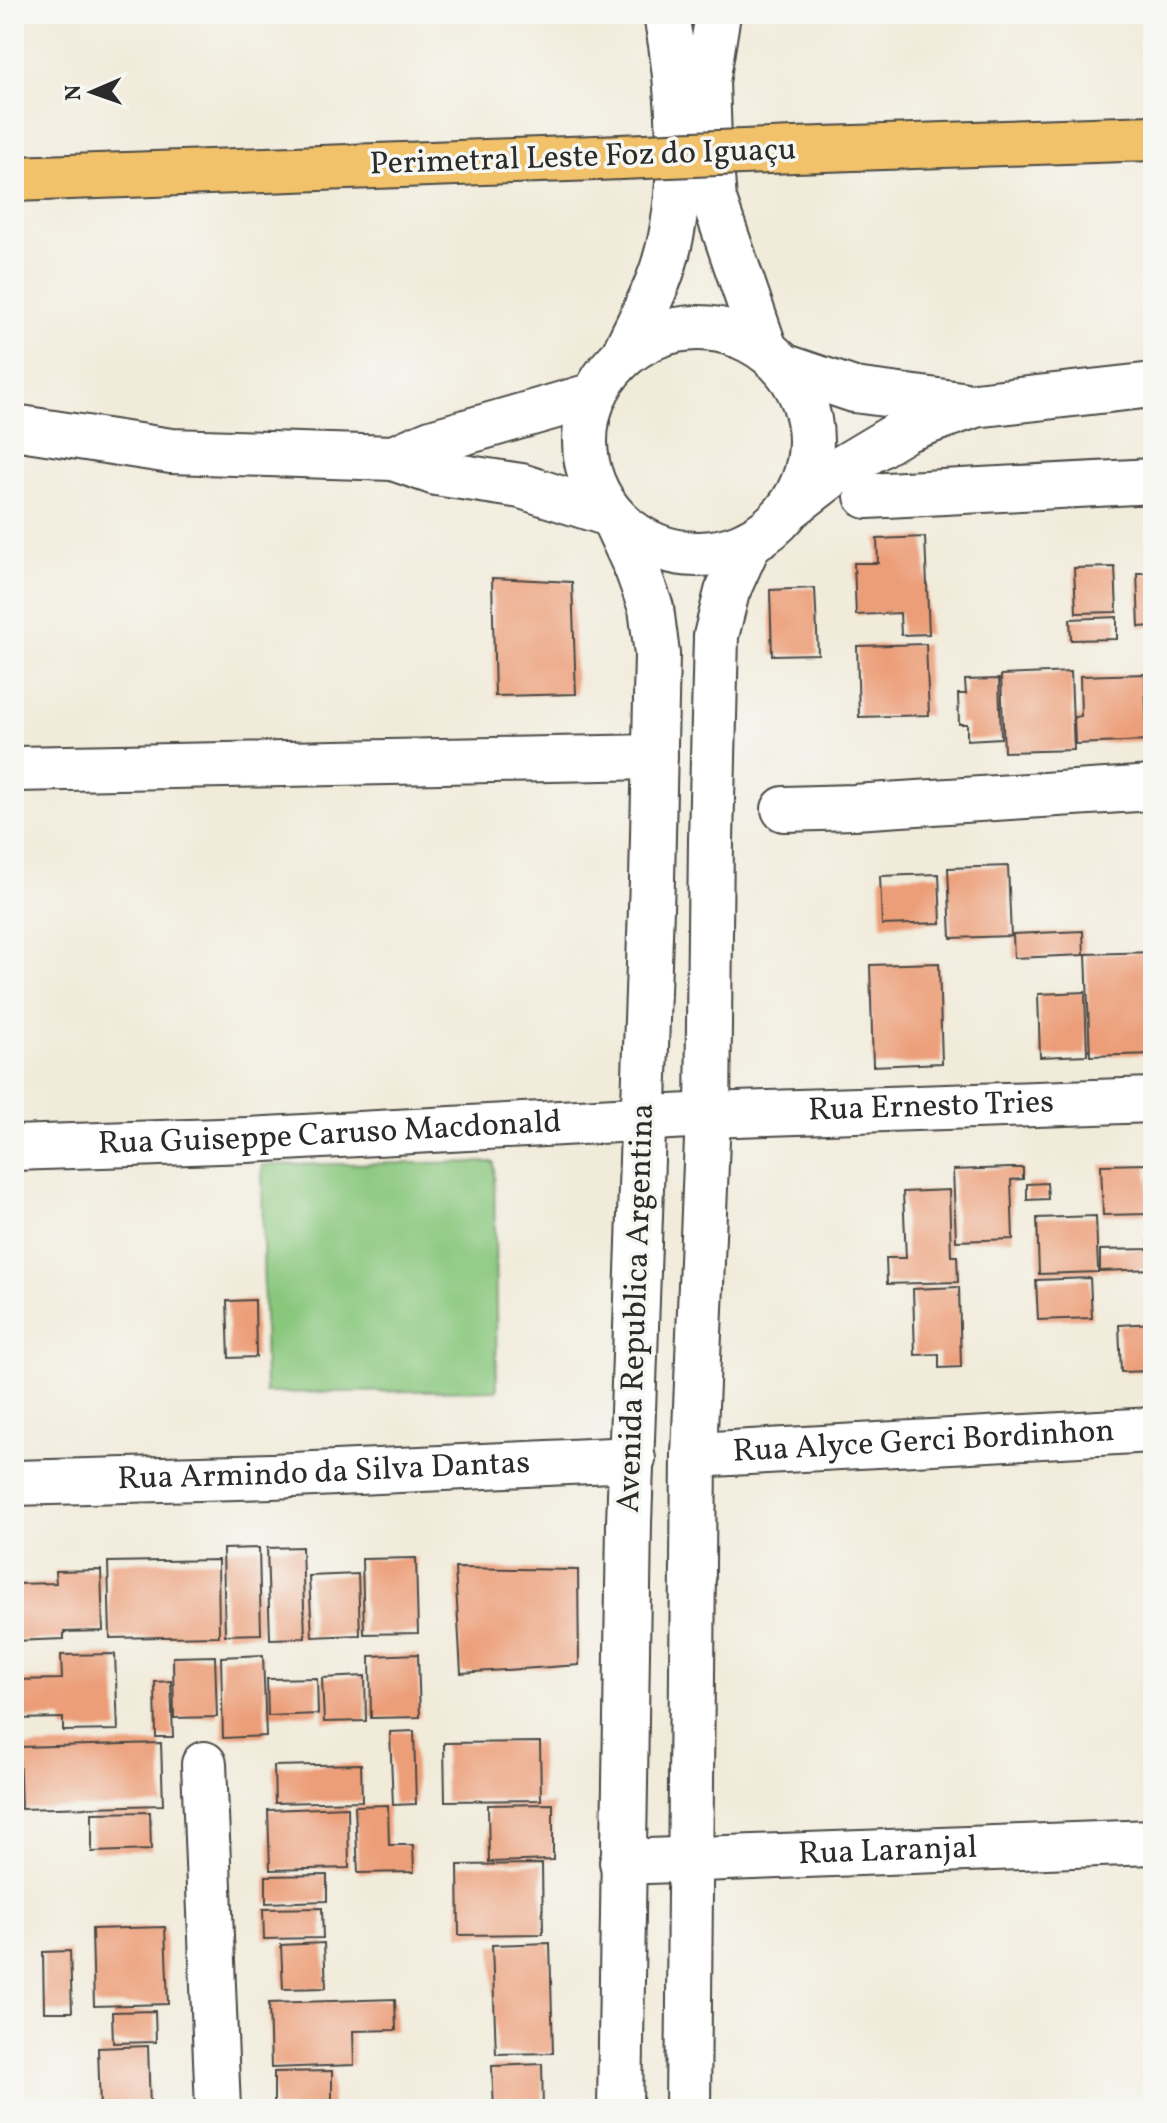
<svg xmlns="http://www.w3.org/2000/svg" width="1167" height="2123" font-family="Vollkorn,serif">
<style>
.green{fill:#89c77d;stroke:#5a7954;stroke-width:2}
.building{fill:#ec9e78}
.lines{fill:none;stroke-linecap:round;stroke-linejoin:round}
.minor-casing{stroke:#494845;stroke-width:48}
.highway-casing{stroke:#494845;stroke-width:48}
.minor{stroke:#fff;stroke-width:44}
.highway{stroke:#f2c26a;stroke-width:44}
.highway-bridge-casing{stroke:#494845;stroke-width:48;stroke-linecap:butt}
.highway-bridge{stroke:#f2c26a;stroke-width:44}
.labels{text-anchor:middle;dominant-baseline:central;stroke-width:7;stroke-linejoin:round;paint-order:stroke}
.street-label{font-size:32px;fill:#2b2b2b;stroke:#f6f6f2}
</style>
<rect width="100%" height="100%" fill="#f6f6f2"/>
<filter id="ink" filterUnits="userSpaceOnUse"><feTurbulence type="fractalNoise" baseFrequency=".0125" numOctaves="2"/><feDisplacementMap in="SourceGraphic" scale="16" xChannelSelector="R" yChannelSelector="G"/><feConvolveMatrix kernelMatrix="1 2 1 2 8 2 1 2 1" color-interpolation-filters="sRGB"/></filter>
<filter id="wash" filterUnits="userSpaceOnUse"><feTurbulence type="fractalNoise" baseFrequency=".006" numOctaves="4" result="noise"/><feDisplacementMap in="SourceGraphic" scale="32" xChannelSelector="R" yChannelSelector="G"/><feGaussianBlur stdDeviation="1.8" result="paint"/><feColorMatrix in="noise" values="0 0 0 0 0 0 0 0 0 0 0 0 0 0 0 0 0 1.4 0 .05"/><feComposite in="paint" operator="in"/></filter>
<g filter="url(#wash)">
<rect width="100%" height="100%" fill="#f1ebda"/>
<path class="green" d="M494,1162L497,1390L265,1393L262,1165Z"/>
<g id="blocks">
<g class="building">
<path d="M925,537L929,634L901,635L900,613L856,615L854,563H878L877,539Z"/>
<path d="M1115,567L1117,612L1076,613L1074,568Z"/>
<path d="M1137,573H1153V626L1139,627Z"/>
<path d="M492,578L572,582L576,694L495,696Z"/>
<path d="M815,588L818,654L772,655L770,590Z"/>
<path d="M1117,617V639L1071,640L1070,619Z"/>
<path d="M926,644L929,715L859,717L857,646Z"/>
<path d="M1071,672L1074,750L1004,752L1001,675Z"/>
<path d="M1145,674L1147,741L1075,744L1074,717L1081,716L1080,676Z"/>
<path d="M999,679L1001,738L967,740V724H959L958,694H966L965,680Z"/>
<path d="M1008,866L1011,936L951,938L948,868Z"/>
<path d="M939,874L941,923L882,925L880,876Z"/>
<path d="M1083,931L1084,955L1014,958L1013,934Z"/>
<path d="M1153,952V1054L1090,1056L1086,954Z"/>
<path d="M939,963L942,1063L873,1066L870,965Z"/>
<path d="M1085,992L1087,1055L1040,1057L1038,994Z"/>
<path d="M1147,1164L1149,1214L1103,1215L1101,1165Z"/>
<path d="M1011,1168H1023V1179L1011,1180L1013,1239L956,1241L953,1170Z"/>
<path d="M1047,1183L1048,1199L1027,1200V1184Z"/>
<path d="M949,1190L951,1256H957L958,1282L887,1284L886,1258H906L903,1192Z"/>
<path d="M1096,1216L1098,1272L1039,1274L1037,1218Z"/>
<path d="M1148,1223H1153V1269L1100,1271V1250L1149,1249Z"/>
<path d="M1090,1278L1092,1318L1038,1320L1036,1280Z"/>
<path d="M959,1287L961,1367L939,1368V1354L915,1355L913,1289Z"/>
<path d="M255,1300L256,1357L229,1358L227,1301Z"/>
<path d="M1153,1323V1371L1121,1372L1119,1325Z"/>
<path d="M302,1547L305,1638L270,1639L267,1548Z"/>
<path d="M259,1548L261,1634L225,1635L223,1549Z"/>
<path d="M416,1558L418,1633L364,1634L362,1559Z"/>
<path d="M218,1560L219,1636L110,1638L108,1562Z"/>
<path d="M455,1568L578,1570L579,1665L461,1673Z"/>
<path d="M101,1570L103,1631L64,1632V1639L14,1641V1584L56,1583L55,1571Z"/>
<path d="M358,1574L360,1635L312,1637L309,1576Z"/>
<path d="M115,1654L118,1730L63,1731V1718L14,1719V1680L62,1679L61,1655Z"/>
<path d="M418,1654L420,1717L371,1718L370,1656Z"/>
<path d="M263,1655L266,1736L223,1738L221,1657Z"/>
<path d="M215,1656L217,1717L174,1718L173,1657Z"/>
<path d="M365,1676L366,1721L324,1722L322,1678Z"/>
<path d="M317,1678L318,1714L268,1716L267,1679Z"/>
<path d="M171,1681L173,1737H156L155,1682Z"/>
<path d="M414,1731L416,1804L393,1805L390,1732Z"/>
<path d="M540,1742L541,1800L445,1801L444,1743Z"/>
<path d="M161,1743L163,1805L21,1809L19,1747Z"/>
<path d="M361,1764L362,1801L275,1803L274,1766Z"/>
<path d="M553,1804V1860L489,1862L488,1805Z"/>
<path d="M388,1805L389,1845H413L414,1872L358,1873L355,1806Z"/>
<path d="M348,1807L349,1868L270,1870L268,1810Z"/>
<path d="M150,1812L151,1850L92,1852V1813Z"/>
<path d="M542,1864L543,1934L459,1935L458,1865Z"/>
<path d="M327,1875V1901L266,1903V1876Z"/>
<path d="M322,1908L323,1938L264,1939L263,1909Z"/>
<path d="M165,1927L168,2004L94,2006L92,1929Z"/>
<path d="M324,1943L326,1988L283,1989L281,1945Z"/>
<path d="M550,1943L553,2053L496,2054L492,1945Z"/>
<path d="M70,1951L72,2012H44L43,1952Z"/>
<path d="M395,1999L396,2030L353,2031L354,2065L271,2068L269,2003Z"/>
<path d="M155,2011L156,2042L113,2043L112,2012Z"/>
<path d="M148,2046L150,2109H100L98,2048Z"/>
<path d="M542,2064L543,2109H494L492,2066Z"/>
<path d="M332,2071V2109H274V2072Z"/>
</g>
</g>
</g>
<g filter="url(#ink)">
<use href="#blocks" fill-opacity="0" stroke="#494845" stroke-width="2"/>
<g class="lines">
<defs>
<g id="minor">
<path d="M718,14L707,82L709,141L714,200L765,349"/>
<circle cx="698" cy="441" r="113"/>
<path d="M624,354C637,325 655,295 664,264C687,191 680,89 666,14"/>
<path d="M783,366L854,390L961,404"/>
<path d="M14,427L171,451L393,458L436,473L521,486L612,515L637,569L651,608L657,654L652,880L629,1523L620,2109"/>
<path d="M393,458L431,442L594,395"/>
<path d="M867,496L1153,481"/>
<path d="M792,506L840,469L907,429L975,405L1153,385"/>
<path d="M14,769L655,757"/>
<path d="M784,809L854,807L1153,788"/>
<path id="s1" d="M14,1148L248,1140L708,1115L1153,1100"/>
<path id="s2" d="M694,1455L1153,1430"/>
<path id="s3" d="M14,1483L272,1476L633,1459"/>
<path d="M204,1764L218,2109"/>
<path id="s4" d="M622,1862L1153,1842"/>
<path d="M688,2109L694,1455L708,1115L711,840L716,636L727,592L750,541"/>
</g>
<g id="highway">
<path d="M794,150L1153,138"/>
<path d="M14,179L596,158"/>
</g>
</defs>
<use href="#minor" class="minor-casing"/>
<use href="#highway" class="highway-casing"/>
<use href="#minor" class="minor"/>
<use href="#highway" class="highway"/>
<defs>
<path id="highway-bridge" d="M596,158L794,150"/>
</defs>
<use href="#highway-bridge" class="highway-bridge-casing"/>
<use href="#highway-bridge" class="highway-bridge"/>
</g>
</g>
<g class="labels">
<g class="street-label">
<text transform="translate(583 158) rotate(-2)">Perimetral Leste Foz do Iguaçu</text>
<text stroke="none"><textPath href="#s1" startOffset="918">Rua Ernesto Tries</textPath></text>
<text stroke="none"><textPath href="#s1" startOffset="316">Rua Guiseppe Caruso Macdonald</textPath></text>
<text transform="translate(637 1308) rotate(-88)">Avenida Republica Argentina</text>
<text stroke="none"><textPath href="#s2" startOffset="230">Rua Alyce Gerci Bordinhon</textPath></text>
<text stroke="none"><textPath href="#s3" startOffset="310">Rua Armindo da Silva Dantas</textPath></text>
<text stroke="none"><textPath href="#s4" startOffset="266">Rua Laranjal</textPath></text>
</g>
</g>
<rect width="1167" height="2123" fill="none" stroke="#f6f6f2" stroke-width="48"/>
<g transform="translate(92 92) rotate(268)" stroke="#f6f6f2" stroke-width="6" paint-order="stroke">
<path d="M0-6L14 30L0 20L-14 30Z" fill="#2b2b2b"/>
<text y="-12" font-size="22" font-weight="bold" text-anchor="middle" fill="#2b2b2b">N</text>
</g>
</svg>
